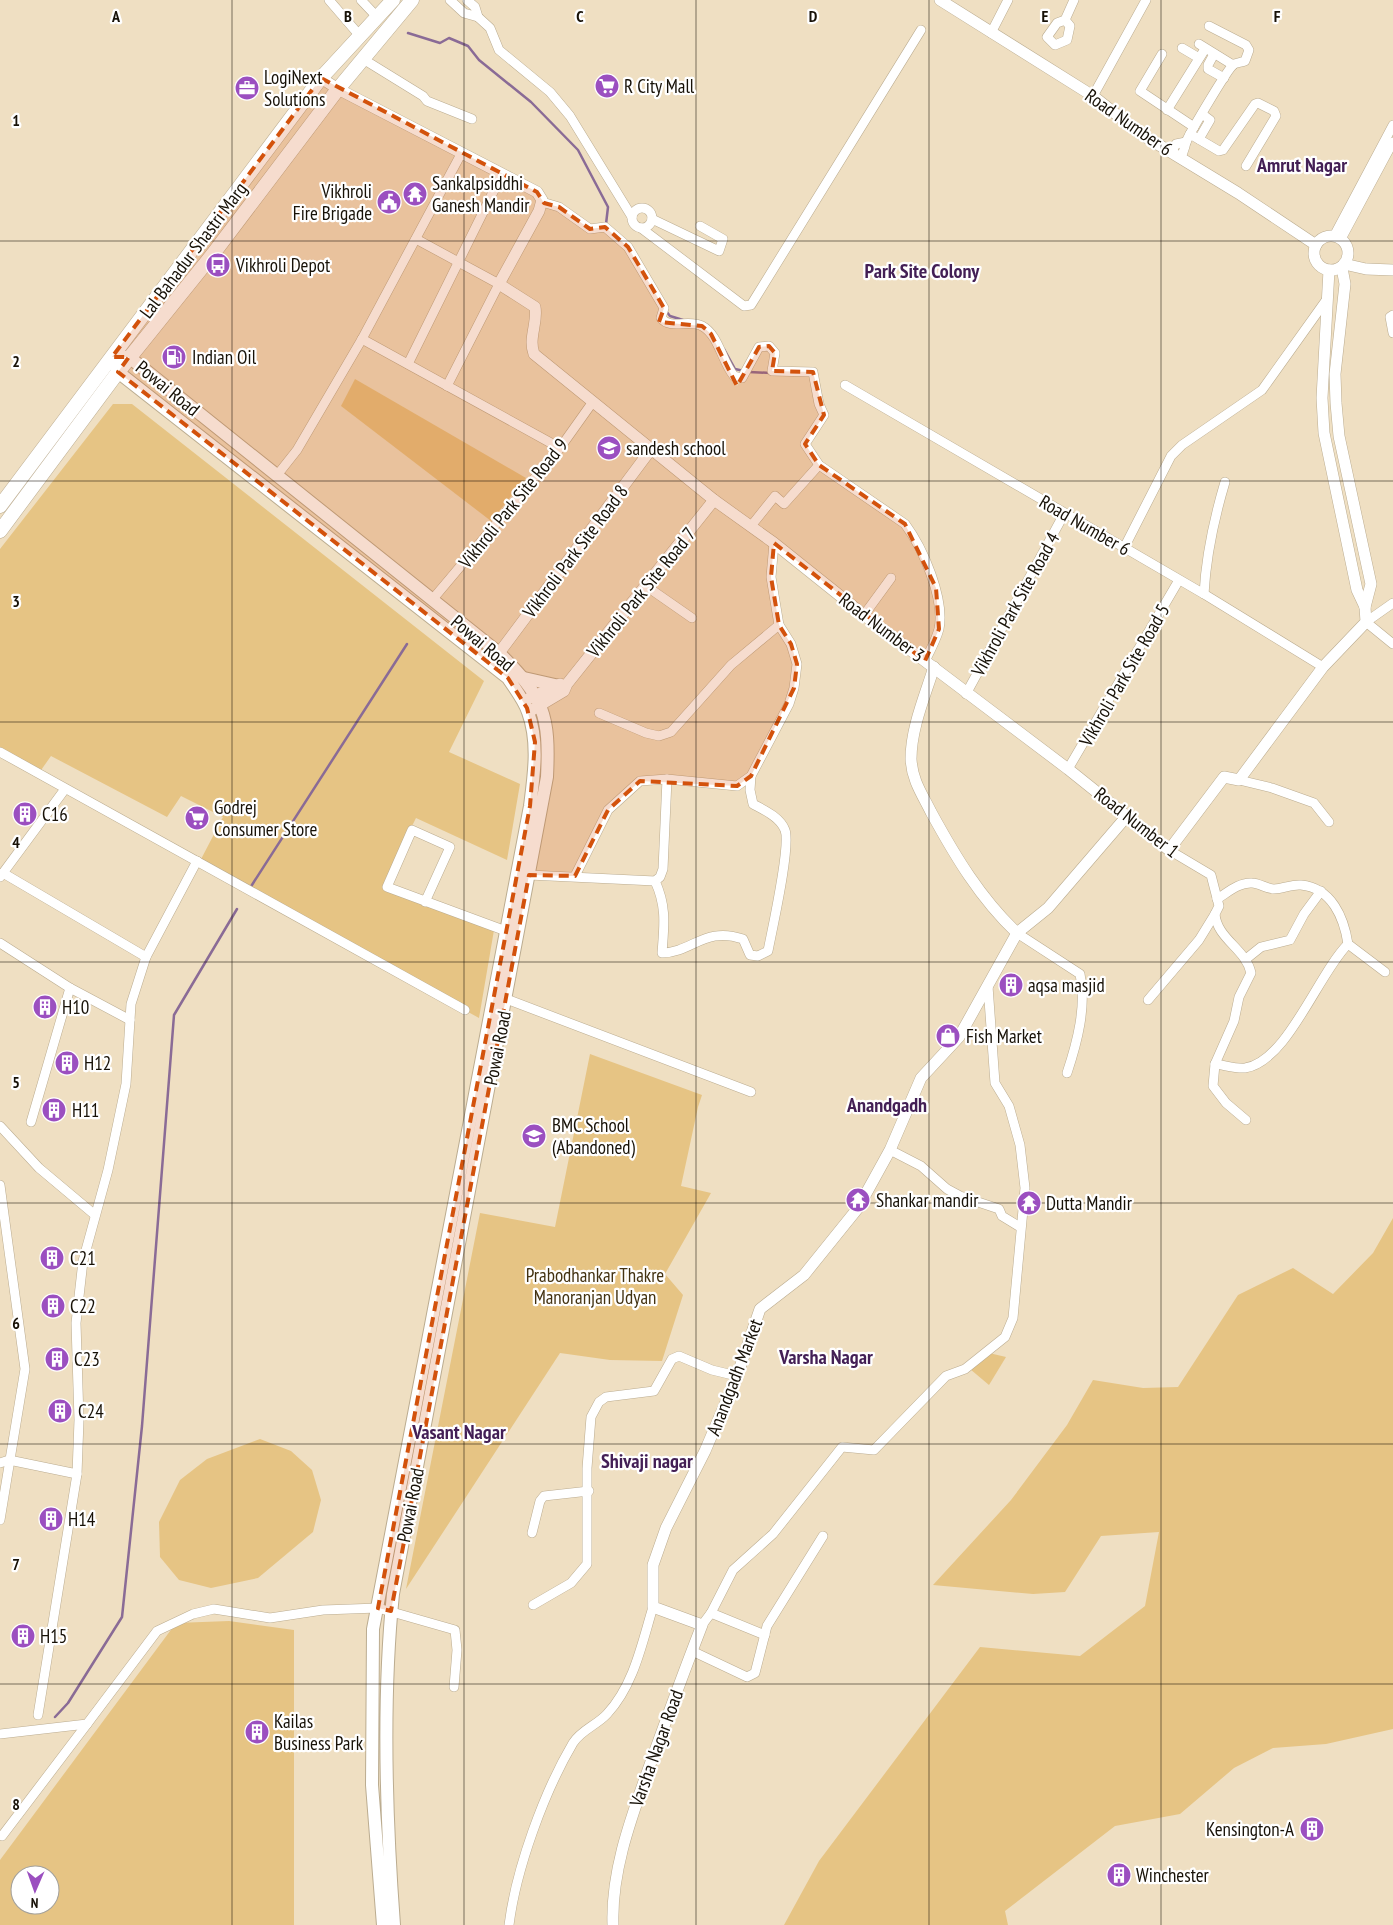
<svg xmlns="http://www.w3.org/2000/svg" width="1393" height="1925" font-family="'PT Sans Narrow',sans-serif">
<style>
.green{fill:#e6c484;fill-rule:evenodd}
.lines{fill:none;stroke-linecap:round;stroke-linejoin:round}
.stream{stroke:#8a6b96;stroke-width:2.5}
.minor-casing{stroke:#bbac90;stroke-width:10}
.tertiary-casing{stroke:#bbac90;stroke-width:12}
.secondary-casing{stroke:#bbac90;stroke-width:14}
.primary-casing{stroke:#bbac90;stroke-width:15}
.minor{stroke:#fff;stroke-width:9}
.tertiary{stroke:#fff;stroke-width:11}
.secondary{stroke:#fff;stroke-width:12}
.primary{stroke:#fff;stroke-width:14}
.marked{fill:#d3520c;fill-opacity:0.2;stroke:#d3520c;stroke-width:4;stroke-dasharray:10 6;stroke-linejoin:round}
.grid{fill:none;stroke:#171107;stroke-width:1;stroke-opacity:0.55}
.labels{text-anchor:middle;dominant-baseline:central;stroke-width:4.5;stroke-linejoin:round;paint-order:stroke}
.poi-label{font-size:19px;fill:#171107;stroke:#fff;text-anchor:start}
.street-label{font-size:19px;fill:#171107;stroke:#fff}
.park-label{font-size:19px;fill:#433211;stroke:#fff}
.neighbourhood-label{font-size:20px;font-weight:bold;fill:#431f55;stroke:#fff}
.grid-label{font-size:16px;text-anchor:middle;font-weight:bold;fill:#171107;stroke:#fff;stroke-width:4.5;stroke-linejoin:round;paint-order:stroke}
</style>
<rect width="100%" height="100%" fill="#efdfc2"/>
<g class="green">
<path d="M355,379L526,478L491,521L341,406Z"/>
<path d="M113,404H132L484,681L449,752L520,784L507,860L416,818L384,882L494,930L479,1018L199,863L223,817L181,796L167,817L51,756L39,773L0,750V549Z"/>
<path d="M590,1054L702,1095L698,1107L681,1186L711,1193L665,1274L683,1295L662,1361L610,1360L560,1353L406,1589L480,1213L555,1227Z"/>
<path d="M1393,1218V1729L1326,1744L1273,1748L1234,1768L1180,1814L1115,1826L1005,1911L1008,1925H784L819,1861L980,1647L1080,1656L1145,1606L1159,1532L1101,1536L1065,1592L1033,1594L933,1585L1011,1500L1067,1425L1093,1380L1143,1388L1178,1387L1238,1295L1293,1268L1333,1294L1373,1253Z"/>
<path d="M989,1353L1006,1357L989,1385L970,1369Z"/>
<path d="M260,1439L291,1451L312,1470L321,1500L313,1532L258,1578L211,1588L179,1580L160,1557L159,1522L180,1480L207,1459Z"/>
<path d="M229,1621L294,1630V1925H0V1860L176,1623ZM20,1875H50V1905H20Z"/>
</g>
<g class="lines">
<g class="stream">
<path d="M408,33L440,43L449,38L468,46L479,60L531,102L578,150L608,207L606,224"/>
<path d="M666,311L670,316L683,320"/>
<path d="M724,349L735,369L744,371"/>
<path d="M749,372L771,373"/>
<path d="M250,888L407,644"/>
<path d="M55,1717L68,1703L122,1617L142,1426L174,1015L237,909"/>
</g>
<defs>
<g id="minor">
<path d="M329,0L360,36"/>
<path d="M361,0L378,18"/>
<path d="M450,0L464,13L478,17L490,28L499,50L550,92L570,116L632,217"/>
<path d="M467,0L475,7L478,17"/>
<path d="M1065,20L1070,26L1067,40L1055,45L1047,37L1057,23L1065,20L1074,0"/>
<path d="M991,33L1008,0"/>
<path d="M1199,44L1233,65"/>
<path d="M1182,48L1199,58"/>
<path d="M1162,54L1140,91L1194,127"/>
<path d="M1214,54L1208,65V69L1224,78"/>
<path d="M363,59L423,96L427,101L472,119"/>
<path d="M1093,96L1146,0"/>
<path d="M1167,110L1205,49"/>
<path d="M1190,134L1219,151L1223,150L1255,104L1258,103L1274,111L1276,116L1246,166"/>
<path d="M1199,139L1210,120L1202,114"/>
<path d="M1172,151L1176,144L1186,142"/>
<path d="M1180,158C1185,151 1184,147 1187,140C1191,131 1228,68 1234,64C1237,63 1242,62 1245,61L1249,50L1246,45L1209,26"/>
<path d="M542,202L559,207L590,229L605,227L628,247L664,308L661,318C670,330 689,319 702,326C719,335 722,362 734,376L742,378L759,347L769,346L775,353L772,371L813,372L819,404L824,415L805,444L819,465L905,524C923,548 945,599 939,629C936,640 930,651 925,661"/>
<circle cx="642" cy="218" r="10"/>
<path d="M652,219L719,251L723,239L700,226"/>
<path d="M641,228L744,306L751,305L921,30"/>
<path d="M1334,236L1393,125"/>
<path d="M416,239L499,284L447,386"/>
<path d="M1341,239L1393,142"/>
<path d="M1393,315L1390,317L1393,333"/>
<path d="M362,339L560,448"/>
<path d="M408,364L502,174"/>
<path d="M845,385L1204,594L1323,667"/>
<path d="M278,474L297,450L362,339L461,154"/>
<path d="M751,526L775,496L784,504L819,465"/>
<path d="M1124,548L1171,456L1182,445L1262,390L1327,299"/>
<path d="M646,586L692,618"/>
<path d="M1204,594C1206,556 1214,519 1225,482"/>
<path d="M432,600L560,448L592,403"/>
<path d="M1393,603L1366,622L1393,644"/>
<path d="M864,615L891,578"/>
<path d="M966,694L1064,514"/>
<path d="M599,713L646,733L659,736L671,732L731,665L779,625"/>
<path d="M0,752L465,1010"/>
<path d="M1068,769L1179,580"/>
<path d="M1239,780L1272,788L1314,803L1329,822"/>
<path d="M1169,850L1211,875L1219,906L1215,914C1217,939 1246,949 1251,973L1239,997L1234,1021L1215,1064L1213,1086L1226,1103L1246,1120"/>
<path d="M3,873L146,957"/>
<path d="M529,875L655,881L660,877L663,869L667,779"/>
<path d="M575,876L608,810L640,781L667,779L737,786L751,776L789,704L794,688L797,664L791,644L779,625L771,577L774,543"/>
<path d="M0,877L65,789"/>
<path d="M655,881C667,907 664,926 662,953C693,952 705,926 743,939L750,955L758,956L768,951C772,930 791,846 785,830C780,817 764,810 753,804L750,790L751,776"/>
<path d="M1217,899C1227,893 1239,882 1252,883C1259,883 1267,889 1274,889C1283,889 1292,884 1301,885C1332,888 1344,918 1348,944L1385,972"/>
<path d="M425,902L450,847L412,830L387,887L506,931"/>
<path d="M1017,933L1080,974C1087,1006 1077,1043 1067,1073"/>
<path d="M0,943L70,988L130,1020"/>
<path d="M1246,959L1261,947L1290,940L1304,914L1321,891"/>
<path d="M501,997L751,1092"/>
<path d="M1148,1000L1199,940L1215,914"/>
<path d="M1215,1064C1224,1065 1236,1069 1245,1068C1287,1062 1318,974 1348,944"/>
<path d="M31,1122L70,988"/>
<path d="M0,1126L39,1168L95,1215"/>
<path d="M890,1150L921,1166L947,1189L960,1196L999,1209L1002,1216L1020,1227"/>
<path d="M0,1185L25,1369L0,1520"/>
<path d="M0,1463L9,1460L77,1474"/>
<path d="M532,1533L540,1501L544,1496L589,1491"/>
<path d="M533,1605L571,1583L587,1564V1468L591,1417L599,1402L606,1397L654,1391L672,1359L679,1356L712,1370L737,1376"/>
<path d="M711,1613L765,1635"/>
<path d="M702,1625L711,1613L733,1570L773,1534L842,1447L874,1450L946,1376L965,1369L1005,1337L1013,1318L1025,1188L1020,1145L1009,1106L995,1083L988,986"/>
<path d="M692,1651L747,1677L755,1673L767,1626L823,1536"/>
<path d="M38,1715L77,1474L79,1420L76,1323L83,1261L108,1170L126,1084L131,1004L146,957L197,861"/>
<path d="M0,1734L87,1724L157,1631L193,1614L214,1609L270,1618L323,1610L378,1608L455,1630L457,1650L454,1687"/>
<path d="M2,1836L87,1724"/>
<path d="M509,1925C516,1869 544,1792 573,1743C581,1730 597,1725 607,1714C634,1685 642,1643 653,1607"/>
</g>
<g id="tertiary">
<path d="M940,0L1093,96L1141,134L1238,193L1316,245"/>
<path d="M321,78L338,89L537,192L542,200L539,211L499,284L535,307C538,323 528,338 534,354L714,500L774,543L864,615L1068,769L1169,850L1224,777L1239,780L1323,667L1366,622L1365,607L1371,584L1339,436L1336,403L1335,374L1345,284L1342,268"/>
<circle cx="1331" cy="253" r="17"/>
<path d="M1344,264L1366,269L1393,270"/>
<path d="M1329,270L1322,398L1324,433L1357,590L1365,607"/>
<path d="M499,653L652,448"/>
<path d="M934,667C925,696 911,728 911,759C912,780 922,794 931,812C955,856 980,898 1017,933"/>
<path d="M528,699L560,684"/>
<path d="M532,710L564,691L567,684L714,500"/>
<path d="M613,1925C611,1873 630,1821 647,1773C665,1723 683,1674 702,1625L653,1607V1565L666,1528L705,1451L737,1376L760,1309L804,1275L858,1208L890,1150L921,1078L959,1037L1017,933L1048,908L1127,816"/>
</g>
<g id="secondary">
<path d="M524,678L555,685"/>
<path d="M383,1925L372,1785L373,1629L530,806C534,775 539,742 528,712C524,700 515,689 508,678L118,372L112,357H129L499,653C544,697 550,715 547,777L393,1594C382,1701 386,1818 394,1925"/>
</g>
<g id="primary">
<path d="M0,506L321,78L393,0"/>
<path d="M0,531L118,372L213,254L338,89L412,0"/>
</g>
</defs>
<use href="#minor" class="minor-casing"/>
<use href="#tertiary" class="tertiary-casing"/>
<use href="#secondary" class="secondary-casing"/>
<use href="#primary" class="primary-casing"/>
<use href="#minor" class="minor"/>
<use href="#tertiary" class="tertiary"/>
<use href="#secondary" class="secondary"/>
<use href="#primary" class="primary"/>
</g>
<path class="marked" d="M321,78L537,192L544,203L559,207L590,229L605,227L628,247L664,308L659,322L702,326L711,334L737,386L759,347L769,346L775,353L772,371L813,372L824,415L805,444L819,465L905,524L936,588L939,629L925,661L774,543L771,577L779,625L791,644L797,664L794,688L751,776L737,786L640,781L608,810L575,876L529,875L391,1611L378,1608L530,806L535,742L527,708L508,678L118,372L129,357H112Z"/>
<path class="grid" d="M232,0V1925M464,0V1925M696,0V1925M929,0V1925M1161,0V1925M0,241H1393M0,481H1393M0,722H1393M0,962H1393M0,1203H1393M0,1444H1393M0,1684H1393"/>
<defs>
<symbol id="supermarket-disc" viewBox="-11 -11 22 22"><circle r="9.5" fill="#9b4fc0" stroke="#fff"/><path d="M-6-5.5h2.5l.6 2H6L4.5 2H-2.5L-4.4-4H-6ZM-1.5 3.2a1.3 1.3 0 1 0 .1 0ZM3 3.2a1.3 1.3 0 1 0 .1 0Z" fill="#fff"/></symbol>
<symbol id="office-disc" viewBox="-11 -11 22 22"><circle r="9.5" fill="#9b4fc0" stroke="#fff"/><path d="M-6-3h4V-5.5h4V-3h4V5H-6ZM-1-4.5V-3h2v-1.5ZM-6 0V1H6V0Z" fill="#fff"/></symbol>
<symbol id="temple-disc" viewBox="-11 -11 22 22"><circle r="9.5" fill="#9b4fc0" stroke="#fff"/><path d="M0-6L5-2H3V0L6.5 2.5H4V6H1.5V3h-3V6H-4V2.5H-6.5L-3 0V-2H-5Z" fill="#fff"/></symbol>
<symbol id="civic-disc" viewBox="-11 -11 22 22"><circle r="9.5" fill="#9b4fc0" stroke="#fff"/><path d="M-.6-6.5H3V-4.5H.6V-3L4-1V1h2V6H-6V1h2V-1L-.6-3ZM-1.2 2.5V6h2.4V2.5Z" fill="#fff"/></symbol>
<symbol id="bus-disc" viewBox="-11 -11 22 22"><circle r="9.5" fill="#9b4fc0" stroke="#fff"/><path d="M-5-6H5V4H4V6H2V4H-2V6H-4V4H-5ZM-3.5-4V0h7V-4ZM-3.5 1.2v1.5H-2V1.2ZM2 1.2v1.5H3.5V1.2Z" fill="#fff"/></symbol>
<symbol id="fuel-disc" viewBox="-11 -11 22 22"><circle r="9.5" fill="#9b4fc0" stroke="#fff"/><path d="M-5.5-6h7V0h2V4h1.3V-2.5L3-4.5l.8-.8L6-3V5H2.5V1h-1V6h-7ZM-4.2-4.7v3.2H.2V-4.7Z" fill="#fff"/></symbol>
<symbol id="school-disc" viewBox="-11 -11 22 22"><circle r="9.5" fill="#9b4fc0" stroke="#fff"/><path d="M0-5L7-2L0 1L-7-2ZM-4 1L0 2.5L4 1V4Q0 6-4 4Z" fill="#fff"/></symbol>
<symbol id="building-disc" viewBox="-11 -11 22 22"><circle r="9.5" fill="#9b4fc0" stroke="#fff"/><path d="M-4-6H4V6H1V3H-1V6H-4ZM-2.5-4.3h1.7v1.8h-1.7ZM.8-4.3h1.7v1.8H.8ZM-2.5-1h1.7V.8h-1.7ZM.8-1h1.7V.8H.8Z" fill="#fff"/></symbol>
<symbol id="shop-disc" viewBox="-11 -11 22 22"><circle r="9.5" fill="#9b4fc0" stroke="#fff"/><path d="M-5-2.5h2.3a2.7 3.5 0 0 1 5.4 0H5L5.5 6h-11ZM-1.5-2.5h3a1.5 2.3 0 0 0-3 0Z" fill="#fff"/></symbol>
</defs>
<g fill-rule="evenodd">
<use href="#supermarket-disc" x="593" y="72" width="28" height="28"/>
<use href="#office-disc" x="233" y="74" width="28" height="28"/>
<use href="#temple-disc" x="401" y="180" width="28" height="28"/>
<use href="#civic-disc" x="375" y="188" width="28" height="28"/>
<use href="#bus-disc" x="204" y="251" width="28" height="28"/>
<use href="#fuel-disc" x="160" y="343" width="28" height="28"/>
<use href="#school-disc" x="595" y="434" width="28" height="28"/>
<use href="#building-disc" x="11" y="800" width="28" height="28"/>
<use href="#supermarket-disc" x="183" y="804" width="28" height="28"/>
<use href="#building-disc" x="997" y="971" width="28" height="28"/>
<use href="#building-disc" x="31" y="993" width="28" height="28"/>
<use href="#shop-disc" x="934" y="1022" width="28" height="28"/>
<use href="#building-disc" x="53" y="1049" width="28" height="28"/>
<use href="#building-disc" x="40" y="1096" width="28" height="28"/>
<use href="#school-disc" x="520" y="1122" width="28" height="28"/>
<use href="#temple-disc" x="844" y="1186" width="28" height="28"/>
<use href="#temple-disc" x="1015" y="1189" width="28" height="28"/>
<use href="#building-disc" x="38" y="1244" width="28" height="28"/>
<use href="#building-disc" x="39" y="1292" width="28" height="28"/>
<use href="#building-disc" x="43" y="1345" width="28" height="28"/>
<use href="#building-disc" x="46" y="1397" width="28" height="28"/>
<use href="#building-disc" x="37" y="1505" width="28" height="28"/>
<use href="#building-disc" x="9" y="1622" width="28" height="28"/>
<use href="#building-disc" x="243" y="1718" width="28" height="28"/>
<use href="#building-disc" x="1298" y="1815" width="28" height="28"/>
<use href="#building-disc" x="1105" y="1861" width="28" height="28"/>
</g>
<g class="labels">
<g class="poi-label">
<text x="264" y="77">LogiNext<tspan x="264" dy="22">Solutions</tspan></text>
<text x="624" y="86">R City Mall</text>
<text x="432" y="183">Sankalpsiddhi<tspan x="432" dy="22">Ganesh Mandir</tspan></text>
<text x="372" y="191" text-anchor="end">Vikhroli<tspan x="372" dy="22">Fire Brigade</tspan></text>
<text x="236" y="265">Vikhroli Depot</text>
<text x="192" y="357">Indian Oil</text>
<text x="626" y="448">sandesh school</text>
<text x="214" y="807">Godrej<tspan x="214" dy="22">Consumer Store</tspan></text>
<text x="42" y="814">C16</text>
<text x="1028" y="985">aqsa masjid</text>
<text x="62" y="1007">H10</text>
<text x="966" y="1036">Fish Market</text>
<text x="84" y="1063">H12</text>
<text x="72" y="1110">H11</text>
<text x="552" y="1125">BMC School<tspan x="552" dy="22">(Abandoned)</tspan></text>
<text x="876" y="1200">Shankar mandir</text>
<text x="1046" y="1203">Dutta Mandir</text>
<text x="70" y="1258">C21</text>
<text x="70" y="1306">C22</text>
<text x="74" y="1359">C23</text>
<text x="78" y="1411">C24</text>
<text x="68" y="1519">H14</text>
<text x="40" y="1636">H15</text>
<text x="274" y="1721">Kailas<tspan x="274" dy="22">Business Park</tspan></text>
<text x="1294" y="1829" text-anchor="end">Kensington-A</text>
<text x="1136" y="1875">Winchester</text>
</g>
<g class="street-label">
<text transform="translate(1129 122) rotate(35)">Road Number 6</text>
<text transform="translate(193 250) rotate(-53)">Lal Bahadur Shastri Marg</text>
<text transform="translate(168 388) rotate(39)">Powai Road</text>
<text transform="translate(513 503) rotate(-51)">Vikhroli Park Site Road 9</text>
<text transform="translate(1085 525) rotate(30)">Road Number 6</text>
<text transform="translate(575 551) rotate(-53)">Vikhroli Park Site Road 8</text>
<text transform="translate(641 592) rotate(-51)">Vikhroli Park Site Road 7</text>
<text transform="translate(1015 604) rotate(-61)">Vikhroli Park Site Road 4</text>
<text transform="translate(882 627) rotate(37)">Road Number 3</text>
<text transform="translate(483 643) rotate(40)">Powai Road</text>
<text transform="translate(1124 675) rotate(-60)">Vikhroli Park Site Road 5</text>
<text transform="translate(1137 822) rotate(38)">Road Number 1</text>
<text transform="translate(497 1048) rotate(-79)">Powai Road</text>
<text transform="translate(734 1377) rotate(-69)">Anandgadh Market</text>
<text transform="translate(410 1505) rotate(-79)">Powai Road</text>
<text transform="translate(656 1748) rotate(-70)">Varsha Nagar Road</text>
</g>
<g class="park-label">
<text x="595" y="1275">Prabodhankar Thakre<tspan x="595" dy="22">Manoranjan Udyan</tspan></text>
</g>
<g class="neighbourhood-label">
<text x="1302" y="165">Amrut Nagar</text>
<text x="922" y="271">Park Site Colony</text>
<text x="887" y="1105">Anandgadh</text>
<text x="826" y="1357">Varsha Nagar</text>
<text x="459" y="1432">Vasant Nagar</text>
<text x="647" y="1461">Shivaji nagar</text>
</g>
</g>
<g class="grid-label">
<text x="116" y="22">A</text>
<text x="348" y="22">B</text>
<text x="580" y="22">C</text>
<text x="813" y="22">D</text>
<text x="1045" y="22">E</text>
<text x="1277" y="22">F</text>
<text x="16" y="126">1</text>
<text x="16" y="367">2</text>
<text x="16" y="607">3</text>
<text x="16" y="848">4</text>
<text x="16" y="1088">5</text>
<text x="16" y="1329">6</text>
<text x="16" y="1570">7</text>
<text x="16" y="1810">8</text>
</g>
<g transform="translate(35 1890) rotate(182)"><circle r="24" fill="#ffffff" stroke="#a2a09c"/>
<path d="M0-4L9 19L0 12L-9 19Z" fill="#9b4fc0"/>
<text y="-8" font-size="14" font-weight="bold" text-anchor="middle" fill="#171107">N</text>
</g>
</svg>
